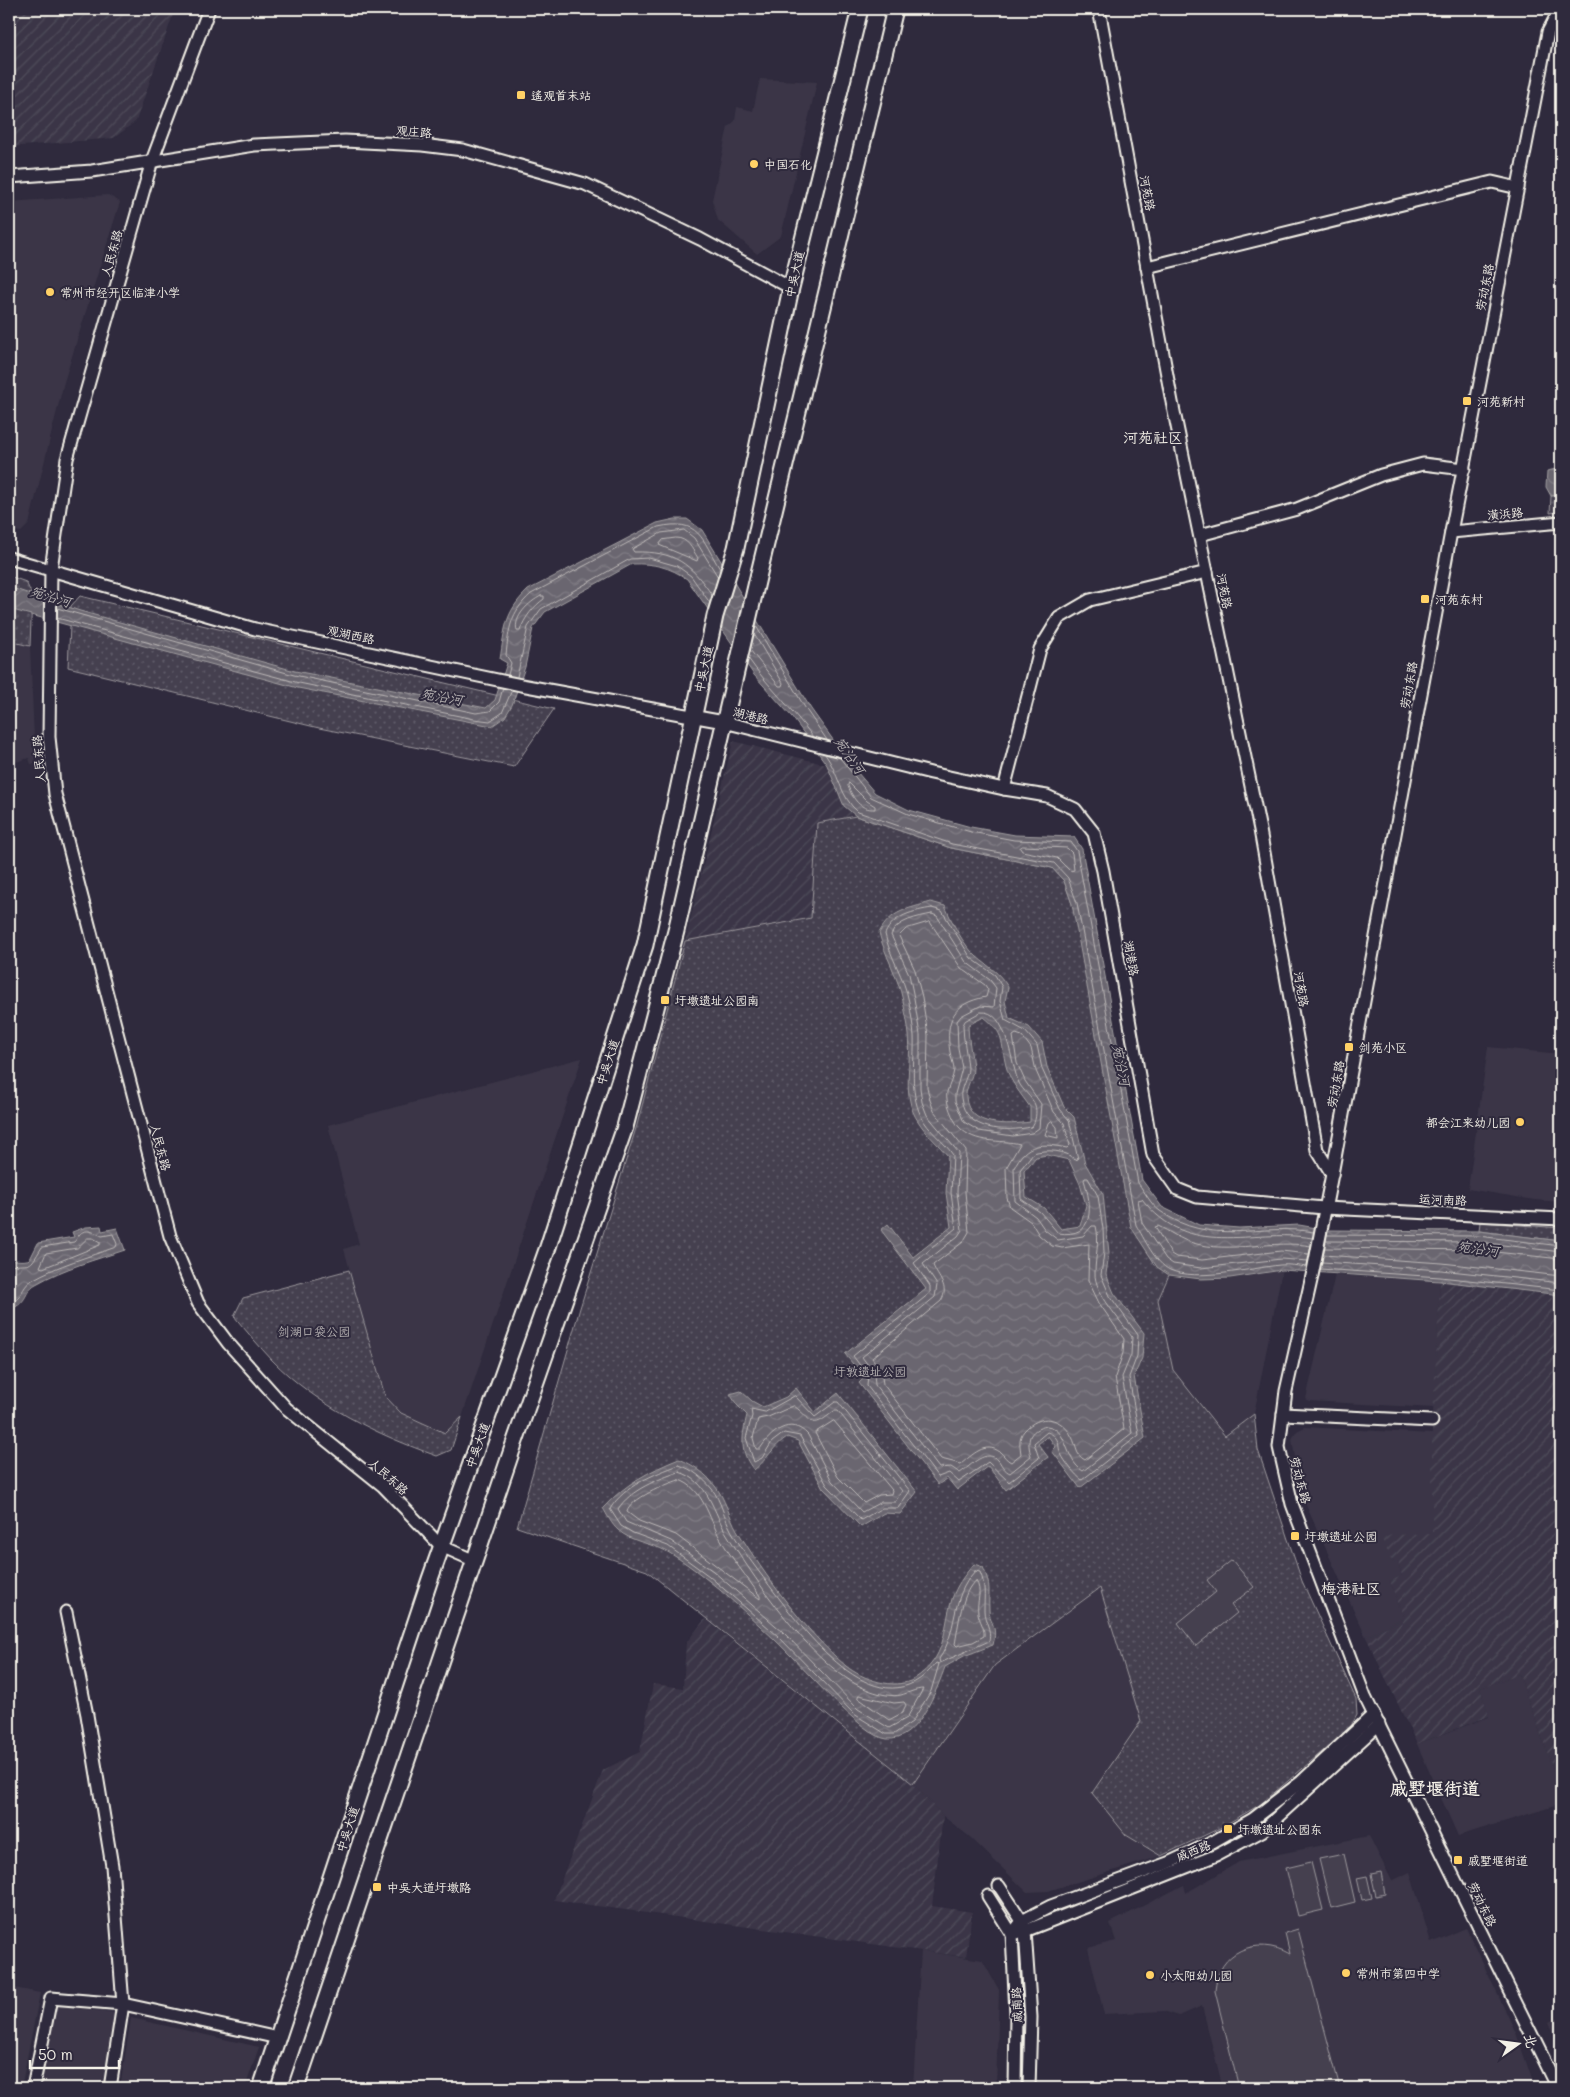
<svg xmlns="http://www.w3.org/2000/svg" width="1570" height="2097" font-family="Mali,'LXGW WenKai TC',sans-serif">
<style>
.built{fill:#3b3647}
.industrial{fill:url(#industrial-furrows)}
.park{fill:url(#park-dots);stroke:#9c989c}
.pitch{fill:#454050;stroke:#9c989c}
.water{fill:url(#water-waves);stroke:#a19ea0;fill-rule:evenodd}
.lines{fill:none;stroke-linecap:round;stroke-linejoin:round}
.shore{stroke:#bdb9b8;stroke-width:1}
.minor-casing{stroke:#f4f1e8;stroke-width:15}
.major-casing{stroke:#f4f1e8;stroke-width:19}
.minor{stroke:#2f2a3d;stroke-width:11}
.major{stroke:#2f2a3d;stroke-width:15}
.poi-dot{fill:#ffd166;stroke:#2f2a3d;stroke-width:2}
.labels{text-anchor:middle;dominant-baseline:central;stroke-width:4;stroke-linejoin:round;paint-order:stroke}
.poi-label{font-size:12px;fill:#f4f1e8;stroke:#2f2a3d;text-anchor:start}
.street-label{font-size:12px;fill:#f4f1e8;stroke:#2f2a3d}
.park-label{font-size:12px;fill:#b7b3b3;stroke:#2f2a3d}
.water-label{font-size:14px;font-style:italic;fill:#b6b2b2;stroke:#2f2a3d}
.quarter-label{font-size:15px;fill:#f4f1e8;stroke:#2f2a3d}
.district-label{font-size:18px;font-weight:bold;fill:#f4f1e8;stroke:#2f2a3d}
</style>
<defs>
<pattern id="industrial-furrows" width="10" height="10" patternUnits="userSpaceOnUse" patternTransform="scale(1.25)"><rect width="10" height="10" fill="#3b3647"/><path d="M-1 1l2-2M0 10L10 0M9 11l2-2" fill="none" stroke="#4e4a59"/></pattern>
<pattern id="park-dots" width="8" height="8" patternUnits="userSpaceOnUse" patternTransform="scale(1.25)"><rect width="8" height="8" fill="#454050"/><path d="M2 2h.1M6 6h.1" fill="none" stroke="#605c69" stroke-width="1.8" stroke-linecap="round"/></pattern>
<pattern id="water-waves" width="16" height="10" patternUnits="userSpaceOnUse" patternTransform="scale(1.25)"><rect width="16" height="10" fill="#6a6670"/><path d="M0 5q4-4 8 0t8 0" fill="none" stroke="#807c84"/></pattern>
</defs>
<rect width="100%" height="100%" fill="#2f2a3d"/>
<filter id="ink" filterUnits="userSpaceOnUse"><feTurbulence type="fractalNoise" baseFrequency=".02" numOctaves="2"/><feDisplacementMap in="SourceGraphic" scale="10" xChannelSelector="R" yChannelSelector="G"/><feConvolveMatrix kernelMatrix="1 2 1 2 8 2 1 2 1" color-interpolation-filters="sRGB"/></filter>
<g filter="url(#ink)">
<g class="built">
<path d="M760,79L817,82L781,236L757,254L718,220L712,200L728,127L735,121L737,107L753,111Z"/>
<path d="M108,195L120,202L64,382L29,524L21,532L9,530V202Z"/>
<path d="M9,641L30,646L35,763L31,764L29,758L9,764Z"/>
<path d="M1488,1047L1561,1054V1202L1535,1200L1468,1189Z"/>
<path d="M582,1058L462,1417L445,1433L401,1413L385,1396L344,1249L359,1244L328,1125Z"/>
<path d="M1282,1270L1254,1414L1225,1436L1173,1370L1158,1300L1169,1275L1201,1279L1230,1278Z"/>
<path d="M1335,1275L1440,1281L1434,1408L1310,1401L1306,1399Z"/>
<path d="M1305,1427L1432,1434V1535H1391L1392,1562L1398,1560L1402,1577L1390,1581L1404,1618L1366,1637L1301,1494L1292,1439L1297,1431Z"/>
<path d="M1100,1588L1141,1721L1092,1793L1141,1845L1161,1856L1048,1891L1027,1892L970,1837L943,1816L913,1784L995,1665Z"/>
<path d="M1519,1674L1561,1791V1804L1458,1836L1417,1744L1489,1717L1480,1688Z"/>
<path d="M1369,1836L1392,1881L1410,1872L1431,1943L1466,1928L1516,2033L1535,2088H1223L1202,2006L1179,2016L1164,2011L1104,2014L1088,1948L1116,1941L1110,1923L1184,1885L1186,1893L1239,1862Z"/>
<path d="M921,1951L982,1960L999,1990L996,2088H913Z"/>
<path d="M9,1987L40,1993L21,2088H9Z"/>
<path d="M55,2005L119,2013L105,2088H40Z"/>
<path d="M1561,2017V2050L1549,2023Z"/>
<path d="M131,2018L259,2047L245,2088H120Z"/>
</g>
<g class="industrial">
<path d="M9,9H175L136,121L114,138L9,147Z"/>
<path d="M733,741L827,765L838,793L856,816L817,823L812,918L685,941Z"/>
<path d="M1440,1281L1561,1295V1791L1519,1674L1480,1688L1489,1716L1417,1744L1366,1637L1404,1618L1390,1581L1402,1576L1398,1561L1392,1562L1382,1539L1391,1535L1432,1534V1434Z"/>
<path d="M705,1619L913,1784L943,1816L932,1906L972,1912L966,1957L554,1900L603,1770L640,1752L653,1684L683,1688L686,1643Z"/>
</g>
<g class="park">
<path d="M1561,495V512L1550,513L1551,496Z"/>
<path d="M9,576L26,582L32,595L30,646L9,641Z"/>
<path d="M80,596L554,709L514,767L319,728L68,667L71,606Z"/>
<path d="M856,816L951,848L1052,868L1064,881L1072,904L1147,1223L1190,1244L1169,1275L1158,1300L1173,1370L1225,1436L1254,1414L1258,1450L1302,1581L1356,1699L1357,1715L1350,1728L1261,1804L1218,1829L1161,1856L1126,1835L1092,1793L1141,1721L1100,1588L995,1665L913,1784L647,1571L517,1527L580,1308L637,1125L685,941L811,918L817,823Z"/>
<path d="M1480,1222L1561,1228V1241L1479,1231Z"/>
<path d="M349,1270L385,1396L401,1413L445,1433L462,1417L451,1450L437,1456C378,1435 317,1406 272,1360C259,1346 246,1331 234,1316L243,1298Z"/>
</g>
<g class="pitch">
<path d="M1232,1560L1254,1587L1231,1605L1237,1613L1196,1646L1178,1623L1216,1592L1207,1580Z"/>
<path d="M1344,1854L1355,1902L1331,1908L1319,1859Z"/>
<path d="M1311,1862L1323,1910L1298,1916L1286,1868Z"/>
<path d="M1381,1872L1385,1894L1376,1896L1371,1874Z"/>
<path d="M1367,1876L1372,1898L1362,1900L1357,1878Z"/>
<path d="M1298,1929L1340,2088H1239L1215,1991C1217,1951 1257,1935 1290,1954L1285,1933Z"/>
</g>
<g class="water">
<path d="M1561,468V495L1551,496L1546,487L1547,471Z"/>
<path d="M675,519H687L702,530L811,709L851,765L875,793L909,810L971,827L1015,835L1074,837L1082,849L1142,1180L1162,1207L1199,1225L1239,1228L1299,1225L1328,1230L1479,1231L1561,1241V1295L1440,1281L1282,1270L1230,1278L1201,1279L1169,1275L1157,1267L1131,1227L1072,904L1064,881L1052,868L951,848L856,816L844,806L827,765L792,717L754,675L687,579C670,567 653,563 632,564L545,612L533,628L525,667L512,705L505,717L492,726L298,688L9,609V587L80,611L295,671L486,708L495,700L507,663L500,659C505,629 504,613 528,590L657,523Z"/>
<path d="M931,902L945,906C952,922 963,945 977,957C990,968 998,971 1008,987L1005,1001L1009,1018L1029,1027L1042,1042L1047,1067L1064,1107L1074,1117L1085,1163L1103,1194L1109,1253L1106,1274L1114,1293L1144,1333L1142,1358L1134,1376L1145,1438L1080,1488L1052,1451L1056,1447L1048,1436L1038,1444L1048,1457L1006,1490L988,1466L957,1490L947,1478L938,1485L859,1383L864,1378L845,1354L926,1289L881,1230L888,1224L913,1257L951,1227L946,1193L948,1156C938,1144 926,1134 918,1121C901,1096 912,1062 909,1035C908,1023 905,1012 903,1001C898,976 885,956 879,933C891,910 908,909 931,902ZM984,1017C1006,1035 1000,1041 1006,1066C1010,1082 1021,1094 1030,1107V1122C1009,1125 968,1128 966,1097C965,1088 973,1078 973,1068C972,1054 968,1040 968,1025ZM1047,1155L1069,1160L1080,1184L1086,1205L1080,1226L1061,1229L1044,1208L1026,1197L1024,1171L1036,1157Z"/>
<path d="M101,1226L102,1231L117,1228L125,1250C95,1260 64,1268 36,1284C23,1291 30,1302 9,1310V1261C17,1259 23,1262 30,1259L38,1243L74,1237L72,1232L86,1227Z"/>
<path d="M796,1388L815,1412L838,1393L917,1492L900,1514L884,1513L861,1527L823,1488L798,1441L787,1437C773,1446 767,1460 754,1470C739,1452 742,1436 747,1415L737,1405L730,1394L741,1391L752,1401L763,1407L786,1397Z"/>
<path d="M679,1459C694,1465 705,1473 715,1486C725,1498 729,1516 737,1530C765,1576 805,1631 846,1666C862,1679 895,1691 914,1679C948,1657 942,1631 952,1599C956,1586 965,1574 974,1564L983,1567C992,1588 988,1590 989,1610C990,1626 998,1624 993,1645L964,1656L945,1667C937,1689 918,1742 887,1739C862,1737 797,1660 775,1640C744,1611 702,1571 666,1551C651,1543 631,1542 618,1530C612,1525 607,1515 603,1508C625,1484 649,1471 679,1459Z"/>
</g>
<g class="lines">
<g class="shore">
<path d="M676,538C688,538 692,549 698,558L697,561L659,545L663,540Z"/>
<path d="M712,595C690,563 675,551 634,552L632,549L661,533L684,530L694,538L718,577"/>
<path d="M541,596H544V599C534,606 524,618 520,631H517C513,617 529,602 541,596Z"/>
<path d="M57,608L294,675L476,713L490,711L499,702L503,688"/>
<path d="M57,618L299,683L474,719L490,721L502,713L512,690"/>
<path d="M756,626L807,711L827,740"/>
<path d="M750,650L779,686H782L783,683L754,634"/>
<path d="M748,658C767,686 793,709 813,737"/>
<path d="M508,675L511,663L506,655C509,628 510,613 531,594L658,527C700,518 701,538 720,569"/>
<path d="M517,677L528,627L541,609L630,559L649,558L677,566L691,576L710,603"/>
<path d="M825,754C839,773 840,797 858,812L952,844L1054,863L1068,878L1077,903L1136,1225C1144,1238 1155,1263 1170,1270C1197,1282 1251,1268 1280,1265C1289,1264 1298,1266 1307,1267"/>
<path d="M840,758L871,797L908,814L971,832L1014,840L1071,842L1077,851L1138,1183C1145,1192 1151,1205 1160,1211C1211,1248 1259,1222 1314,1232"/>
<path d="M849,783L867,801L875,806V809C860,810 853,799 848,786Z"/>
<path d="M1023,846L1067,848L1072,853L1074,870L1070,871L1057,858L1022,851L1020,848Z"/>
<path d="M932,908L942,911L971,958L995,975L1002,987L1000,1001L1005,1020L1025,1031L1037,1045L1042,1069L1060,1109L1069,1120L1078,1159L1075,1160C1067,1150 1046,1149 1033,1153L1020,1170L1021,1199L1040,1212L1058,1233C1096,1239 1092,1205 1084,1180L1085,1178H1088L1098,1196L1103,1229L1104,1253L1101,1275L1110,1296L1138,1335L1137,1356L1129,1377L1139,1435L1082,1480C1075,1475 1065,1462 1061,1454C1057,1448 1062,1437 1047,1432L1034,1443L1039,1458L1009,1482L988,1462L959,1482L949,1473L938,1477L867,1386L868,1376L853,1356L930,1293V1286L914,1263L956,1228L951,1193L953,1155C944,1141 928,1131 921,1116C909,1091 915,1063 914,1036C913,1025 911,1013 909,1002C904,976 890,958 885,934C893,915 914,911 932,908Z"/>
<path d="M932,914L937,916L966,962L990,980L996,988L994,1007L980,1006L961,1016L957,1021L958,1048L962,1068L955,1094V1101L964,1122L979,1131L1013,1136L1032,1133L1039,1128L1041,1104L1025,1081L1017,1063L1013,1036L1016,1034L1022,1036L1031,1048L1036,1071L1054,1112L1064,1123L1070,1145L1067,1148C1042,1143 1026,1142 1014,1168L1015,1201L1036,1217L1045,1230L1058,1240L1083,1236L1092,1226H1096C1100,1242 1095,1257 1095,1273C1094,1292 1121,1321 1132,1337L1131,1355L1122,1377L1132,1433L1083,1471C1064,1460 1069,1429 1047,1426C1027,1430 1027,1441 1031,1456L1010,1473C1005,1471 1002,1466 999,1461C986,1447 971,1466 960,1473L951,1467L939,1468L875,1385L874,1373L862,1357L935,1297L937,1285L923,1264L958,1236L962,1230L957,1192L959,1153L927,1115L922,1102L920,1088V1035L914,998L909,974L891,935C897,920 918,917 932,914Z"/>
<path d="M930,922L961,968L985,985L988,990L986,997C953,1003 945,1020 950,1052C951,1058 954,1064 954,1070C953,1078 949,1085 947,1092C945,1102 953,1120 959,1127C976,1145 1000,1139 1020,1144L1006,1168L1007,1198L1010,1207L1031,1222L1039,1235L1052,1246L1062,1248L1089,1244L1088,1280L1099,1303L1124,1339L1123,1353L1115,1377L1124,1429L1085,1460C1075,1455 1077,1446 1072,1437C1061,1416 1040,1413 1024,1431C1018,1438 1020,1446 1021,1454L1011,1462C1006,1460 1004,1455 1000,1452C985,1441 972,1455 961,1464L941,1459L883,1384L881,1370L872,1358L941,1301C950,1286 938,1279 933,1265L963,1242L969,1232L965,1192L966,1151L934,1111L930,1100L927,1087L928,1035L922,997L915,970L899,936L906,929Z"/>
<path d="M981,1012C1008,1009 1011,1067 1019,1083C1023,1091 1032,1097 1035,1105C1037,1111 1036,1123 1031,1127C1006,1132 965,1132 961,1098C959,1089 968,1078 968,1068C967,1054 963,1040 963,1025L965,1021Z"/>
<path d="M1052,1121L1057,1127L1058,1138L1045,1135L1049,1123Z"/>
<path d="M1327,1235L1478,1236L1561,1246"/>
<path d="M88,1238H93L100,1242V1245L43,1268L40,1267L46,1253L77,1248Z"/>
<path d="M1326,1241L1478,1242L1561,1252"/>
<path d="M1324,1248L1477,1250L1561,1259"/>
<path d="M1309,1254L1281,1251L1202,1260L1176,1257L1171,1254L1155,1227L1158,1226C1169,1231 1181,1240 1193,1243C1230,1254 1274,1239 1311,1246"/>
<path d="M1323,1255L1442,1263L1561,1276"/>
<path d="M1308,1261L1281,1259L1201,1268L1173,1264L1166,1259L1142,1223L1138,1200L1142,1199C1190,1261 1250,1227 1312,1238"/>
<path d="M1322,1262L1441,1270L1561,1283"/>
<path d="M9,1266C33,1263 28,1270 42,1247L74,1242C76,1240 77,1238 79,1235C85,1227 96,1233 102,1236L113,1234L117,1244L116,1247C88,1257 58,1265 32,1280C21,1287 22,1300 9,1305"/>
<path d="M1320,1269L1440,1277L1561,1290"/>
<path d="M795,1396L815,1417L835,1402H838L910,1491L898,1508H882L861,1520L827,1485L800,1436L784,1433L772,1442L762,1458L754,1462L746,1438L752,1416L751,1409L765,1412Z"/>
<path d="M794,1406C814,1420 809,1432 834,1411H838L902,1491L895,1502H881L862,1512L832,1481L808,1435C790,1415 770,1433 760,1449H756L753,1438L758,1419L768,1417Z"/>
<path d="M834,1421L892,1490L891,1494L879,1495L864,1503L838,1477L815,1433Z"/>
<path d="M679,1465C692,1469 703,1478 712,1489C721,1501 724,1517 731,1530C743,1552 760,1573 775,1593C808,1636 881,1734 936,1663L939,1664L931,1691L912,1722L894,1734H886L854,1714L778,1636L709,1576L668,1546L633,1533L621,1526L610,1509C624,1486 654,1474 679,1465Z"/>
<path d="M679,1472C709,1480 713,1513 728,1536C757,1583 818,1673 871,1691C879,1694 893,1697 901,1695C908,1693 916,1689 923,1689L907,1718L889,1728L858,1709L783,1632L713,1571L671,1541L626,1522L618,1509C630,1490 658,1479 679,1472Z"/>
<path d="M679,1480C703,1487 709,1519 720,1538C731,1558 747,1577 760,1596V1599L676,1535L639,1521L627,1512C630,1499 666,1484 679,1480Z"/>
<path d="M975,1571L980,1572C986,1586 984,1596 984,1610C984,1622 992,1628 989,1641L940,1663L939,1659C959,1631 949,1599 975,1571Z"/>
<path d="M976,1581C983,1591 976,1602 978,1613C979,1621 985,1627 984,1636L973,1642L957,1646L955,1644C958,1629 962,1588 976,1581Z"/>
<path d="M859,1695L894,1703L904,1702L906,1705L902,1713L889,1720L858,1698Z"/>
</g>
<defs>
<g id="minor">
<path d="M209,9L152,161L67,459L51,569L49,737L55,794L170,1236L198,1303L228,1343L286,1408L383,1486L441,1546L475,1561"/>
<path d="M1099,9L1172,402L1260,830L1317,1150L1332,1174"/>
<path d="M9,177L92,171L254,145L345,141L422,145L463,150L585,184L700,239L791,288"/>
<path d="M1147,267L1492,182L1518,188"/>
<path d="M1451,532L1561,522"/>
<path d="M1200,535L1297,509L1381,475L1423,464L1464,469"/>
<path d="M9,558L255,629L521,685L724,722L931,773L1004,789L1047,796L1075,809L1094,833L1103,871L1153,1155L1177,1189L1197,1197L1324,1208L1561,1219"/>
<path d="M1004,789L1040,649L1059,618L1090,600L1207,572"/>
<path d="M1283,1414L1432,1421"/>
<path d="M66,1612L87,1715L112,1866L123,2004L110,2088"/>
<path d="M999,1886L1022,1921L1025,1931L1031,2017L1029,2088"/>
<path d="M988,1896L1012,1934L1016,2014L1015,2088"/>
<path d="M1012,1934L1022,1921L1051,1906L1168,1863L1209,1844L1253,1819L1301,1782L1374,1714"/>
<path d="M1012,1934L1025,1931L1217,1855L1262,1831L1379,1724"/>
<path d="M33,2088L51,1998L123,2004L278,2038"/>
<path d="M1558,2088L1365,1697L1292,1504L1279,1447L1286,1391L1312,1276L1332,1174L1451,532L1548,32L1560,9"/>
</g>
<g id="major">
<path d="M261,2088L430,1579L548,1247L645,945L715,616L736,548L791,288L860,9"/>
<path d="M296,2088L513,1447L625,1127L676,931L759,573L895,9"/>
</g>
</defs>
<use href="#minor" class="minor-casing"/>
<use href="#major" class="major-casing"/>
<use href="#minor" class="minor"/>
<use href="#major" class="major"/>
</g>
</g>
<g class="poi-dot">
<rect x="516" y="90" width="10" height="10" rx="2.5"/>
<circle cx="754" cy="164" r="5"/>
<circle cx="50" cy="292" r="5"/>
<rect x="1462" y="396" width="10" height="10" rx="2.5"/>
<rect x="1420" y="594" width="10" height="10" rx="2.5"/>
<rect x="660" y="995" width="10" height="10" rx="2.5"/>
<rect x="1344" y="1042" width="10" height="10" rx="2.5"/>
<circle cx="1520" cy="1122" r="5"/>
<rect x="1290" y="1531" width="10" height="10" rx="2.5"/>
<rect x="1223" y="1824" width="10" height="10" rx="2.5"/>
<rect x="1453" y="1855" width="10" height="10" rx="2.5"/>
<rect x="372" y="1882" width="10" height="10" rx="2.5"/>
<circle cx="1346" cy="1973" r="5"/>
<circle cx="1150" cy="1975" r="5"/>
</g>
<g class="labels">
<g class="poi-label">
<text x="531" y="95">遥观首末站</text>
<text x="764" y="164">中国石化</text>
<text x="60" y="292">常州市经开区临津小学</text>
<text x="1477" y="401">河苑新村</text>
<text x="1435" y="599">河苑东村</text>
<text x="675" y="1000">圩墩遗址公园南</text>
<text x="1359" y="1047">剑苑小区</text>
<text x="1510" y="1122" text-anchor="end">都会江来幼儿园</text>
<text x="1305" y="1536">圩墩遗址公园</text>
<text x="1238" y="1829">圩墩遗址公园东</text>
<text x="1468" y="1860">戚墅堰街道</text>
<text x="387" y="1887">中吴大道圩墩路</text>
<text x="1356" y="1973">常州市第四中学</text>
<text x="1160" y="1975">小太阳幼儿园</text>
</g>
<g class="street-label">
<text transform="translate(414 131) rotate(5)">观庄路</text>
<text transform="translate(1148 193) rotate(79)">河苑路</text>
<text transform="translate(111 253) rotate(-74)">人民东路</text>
<text transform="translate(794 274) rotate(-77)">中吴大道</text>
<text transform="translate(1484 287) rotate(-79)">劳动东路</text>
<text transform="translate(1505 513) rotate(-5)">潢浜路</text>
<text transform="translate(1225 591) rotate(79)">河苑路</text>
<text transform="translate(351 634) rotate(12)">观湖西路</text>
<text transform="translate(703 669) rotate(-78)">中吴大道</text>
<text transform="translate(1408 685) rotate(-80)">劳动东路</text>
<text transform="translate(751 715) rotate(14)">湖港路</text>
<text transform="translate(38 759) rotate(-95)">人民东路</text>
<text transform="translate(1132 958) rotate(80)">湖港路</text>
<text transform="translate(1302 989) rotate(80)">河苑路</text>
<text transform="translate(607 1062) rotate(-72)">中吴大道</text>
<text transform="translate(1335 1084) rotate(-80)">劳动东路</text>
<text transform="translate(161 1147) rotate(75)">人民东路</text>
<text transform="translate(1443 1199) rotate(2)">运河南路</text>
<text transform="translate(477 1445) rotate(-70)">中吴大道</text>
<text transform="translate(389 1476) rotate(42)">人民东路</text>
<text transform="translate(1301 1480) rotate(75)">劳动东路</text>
<text transform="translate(347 1829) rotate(-72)">中吴大道</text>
<text transform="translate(1193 1850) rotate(-22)">戚西路</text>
<text transform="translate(1483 1904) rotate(64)">劳动东路</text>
<text transform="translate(1016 2005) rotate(-92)">戚南路</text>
</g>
<g class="park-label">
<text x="314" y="1331">剑湖口袋公园</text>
<text x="870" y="1371">圩敦遗址公园</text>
</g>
<g class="water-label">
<text transform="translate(51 596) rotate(17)">宛沿河</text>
<text transform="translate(442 696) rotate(10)">宛沿河</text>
<text transform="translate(850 755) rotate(55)">宛沿河</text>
<text transform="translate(1122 1065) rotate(79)">宛沿河</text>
<text transform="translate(1478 1248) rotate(8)">宛沿河</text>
</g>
<g class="quarter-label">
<text x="1153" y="437">河苑社区</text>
<text x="1351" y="1588">梅港社区</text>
</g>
<g class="district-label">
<text x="1435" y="1788">戚墅堰街道</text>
</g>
</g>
<rect width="1570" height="2097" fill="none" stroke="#2f2a3d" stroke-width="30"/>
<rect x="15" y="15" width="1540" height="2067" fill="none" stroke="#f4f1e8" stroke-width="2" filter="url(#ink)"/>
<g transform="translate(1518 2044) rotate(76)" stroke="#2f2a3d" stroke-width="4" paint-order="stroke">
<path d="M0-4L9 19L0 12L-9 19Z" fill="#f4f1e8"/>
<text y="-8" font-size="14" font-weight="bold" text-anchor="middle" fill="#f4f1e8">北</text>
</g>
<path d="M30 2060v8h89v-8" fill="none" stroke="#f4f1e8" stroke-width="2.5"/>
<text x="38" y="2060" font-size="15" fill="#f4f1e8" stroke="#2f2a3d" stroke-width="4" paint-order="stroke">50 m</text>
</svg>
